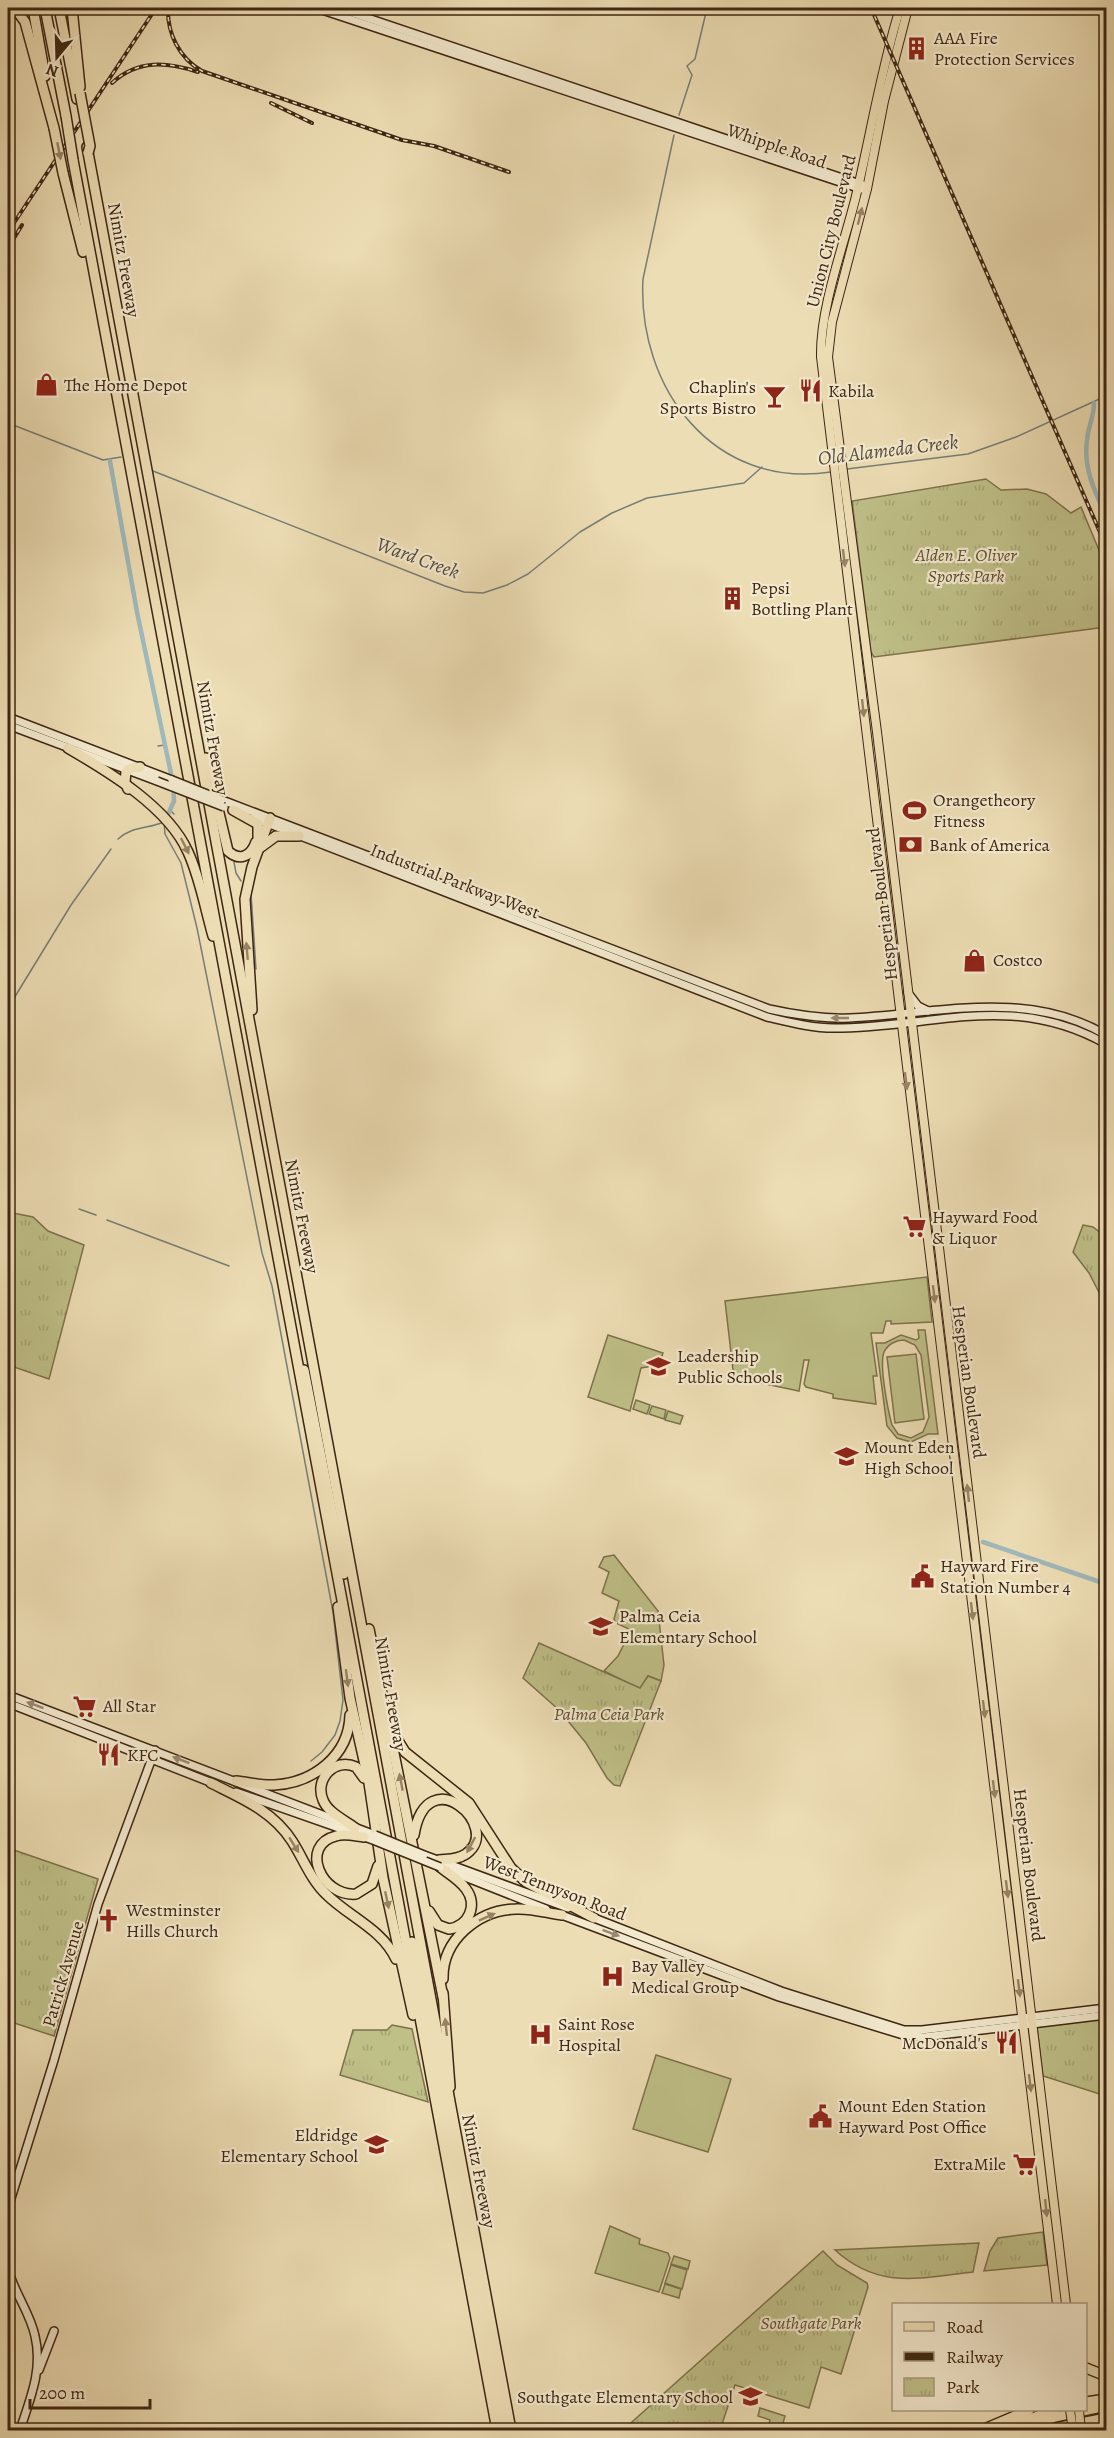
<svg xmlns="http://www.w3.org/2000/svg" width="1114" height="2438" font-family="Alegreya,serif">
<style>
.grass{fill:#bfbf88;stroke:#7e724d;stroke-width:1.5;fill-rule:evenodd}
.park{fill:url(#park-tufts);stroke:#7e724d;stroke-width:1.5}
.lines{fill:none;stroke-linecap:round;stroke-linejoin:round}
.stream{stroke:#787e76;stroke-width:1.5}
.canal{stroke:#9fb8b9;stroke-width:4.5}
.secondary-casing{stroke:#3e2612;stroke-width:10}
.primary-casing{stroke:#3e2612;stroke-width:10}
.highway-casing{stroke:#3e2612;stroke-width:12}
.secondary{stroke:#f3e9ce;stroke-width:7}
.primary{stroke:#edddb4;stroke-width:8}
.highway{stroke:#edddb4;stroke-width:9}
.rail-casing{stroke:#3e2612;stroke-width:4}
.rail{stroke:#f3e9ce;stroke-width:1.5;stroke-dasharray:4.5;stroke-linecap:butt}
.secondary-bridge-casing{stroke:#3e2612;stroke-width:10;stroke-linecap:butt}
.primary-bridge-casing{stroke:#3e2612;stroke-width:10;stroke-linecap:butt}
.highway-bridge-casing{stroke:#3e2612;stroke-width:12;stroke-linecap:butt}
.secondary-bridge{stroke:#f3e9ce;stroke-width:7}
.primary-bridge{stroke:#edddb4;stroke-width:8}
.highway-bridge{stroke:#edddb4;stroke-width:9}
.oneway{fill:#968263}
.oneway2{fill:#988870}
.labels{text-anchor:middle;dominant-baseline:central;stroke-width:4.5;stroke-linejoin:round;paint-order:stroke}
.poi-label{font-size:18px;fill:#3e2612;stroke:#f3e9ce;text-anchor:start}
.street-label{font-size:18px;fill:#3e2612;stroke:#f3e9ce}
.park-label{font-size:18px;font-style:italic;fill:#5e4c30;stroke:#f3e9ce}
.water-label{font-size:20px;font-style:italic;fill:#564a3c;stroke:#f3e9ce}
</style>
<defs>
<pattern id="park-tufts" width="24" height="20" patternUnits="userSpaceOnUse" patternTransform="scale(1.5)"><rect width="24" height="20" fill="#bfbf88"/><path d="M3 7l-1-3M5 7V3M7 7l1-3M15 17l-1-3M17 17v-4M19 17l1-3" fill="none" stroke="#a5a474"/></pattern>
</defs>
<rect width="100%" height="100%" fill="#edddb4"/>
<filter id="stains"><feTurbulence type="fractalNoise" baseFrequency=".00333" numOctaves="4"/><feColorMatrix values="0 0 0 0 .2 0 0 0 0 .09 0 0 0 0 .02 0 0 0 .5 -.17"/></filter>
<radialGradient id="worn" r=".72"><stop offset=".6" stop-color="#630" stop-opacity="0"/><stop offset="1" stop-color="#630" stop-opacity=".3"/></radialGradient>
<g class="grass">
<path d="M927,1277L932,1322L891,1324V1321H886L883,1333H871L877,1376H873L876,1404L833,1398V1394L806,1387L804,1384L809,1360H804L799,1391L737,1378L733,1370L725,1301Z"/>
<path d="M918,1330H925L938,1434H928L911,1442L897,1438L887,1426L876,1343H885L901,1335L916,1340L919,1338ZM904,1340L915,1345L921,1355L929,1417L923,1432L911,1438L898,1434L892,1425C888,1411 879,1365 884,1352C888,1344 896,1340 904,1340Z"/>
<path d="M608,1335L663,1353L659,1365L641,1368L630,1411L588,1397Z"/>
<path d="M916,1354L924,1419L895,1423L887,1357Z"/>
<path d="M636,1400L650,1405L647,1414L633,1409Z"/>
<path d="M652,1406L666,1410L664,1419L649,1414Z"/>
<path d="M668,1411L683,1416L680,1424L665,1420Z"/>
<path d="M614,1555L658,1611L664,1665L661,1681L648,1676L640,1689L604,1671L618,1656L631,1630L616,1623L614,1619L619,1601L602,1593L609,1572L599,1567L604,1557Z"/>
<path d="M656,2055L731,2079L708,2152L633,2129Z"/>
<path d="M610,2226L640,2239L639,2244L668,2253L670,2258L659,2292L595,2273Z"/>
<path d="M674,2256L690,2261L688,2269L671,2264Z"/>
<path d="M671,2265L687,2270L682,2289L665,2283Z"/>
<path d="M665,2284L681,2289L679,2298L662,2293Z"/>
<path d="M760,2408L785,2416L781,2430L768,2429L770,2420L758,2416Z"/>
</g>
<g class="park">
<path d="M986,479L1001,490L1027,489L1046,494L1071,513L1081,507L1106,567V627L874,657L871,652L852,501Z"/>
<path d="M8,1212L33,1217L48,1231L84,1245L49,1379L8,1365Z"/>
<path d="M1083,1225L1093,1227L1106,1237V1306L1089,1273L1073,1252Z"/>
<path d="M539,1643L640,1688L648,1676L661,1681L620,1786L614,1785L607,1778L586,1743L559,1710L523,1678Z"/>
<path d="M8,1848L98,1879L54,2036L8,2021Z"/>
<path d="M1106,2018V2096L1043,2076L1037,2027Z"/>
<path d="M392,2025L412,2029L428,2102L340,2075L353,2030H387Z"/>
<path d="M1043,2232L1047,2265L984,2271L990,2251L998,2238Z"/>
<path d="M979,2243L973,2272C919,2278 879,2290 835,2250Z"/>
<path d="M823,2251L837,2265L867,2283L868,2287L841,2374L821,2367L809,2408L735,2385L720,2430H623Z"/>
</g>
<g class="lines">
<g class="stream">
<path d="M679,115L692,75L687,66L695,59L707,8"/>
<path d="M674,135L643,279C637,388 714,490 831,472"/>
<path d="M8,423L103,460L121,457"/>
<path d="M847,469L968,454L1016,437L1106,396"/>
<path d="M153,471L445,586L464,592L483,593L507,585L528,574L580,532L612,513L647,498L744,483L762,467"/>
<path d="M158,746L165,745"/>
<path d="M171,811L174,814"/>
<path d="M118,839C132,826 148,829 164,822L165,834L181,863L197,928L262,1253L272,1286L333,1612L343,1700L340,1721L335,1735L322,1752L311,1761"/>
<path d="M234,862L236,873L241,881"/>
<path d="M251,893L256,969"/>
<path d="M8,1008L71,905L111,849"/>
<path d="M79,1209L96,1215"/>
<path d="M107,1220L229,1266"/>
</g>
<g class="canal">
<path d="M1094,403C1094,417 1088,427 1087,440C1083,468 1095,492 1106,516"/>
<path d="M110,461L137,612L173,783L174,801L166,819"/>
<path d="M983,1542L1106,1584"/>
</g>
<defs>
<g id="secondary">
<path d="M316,8L861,189"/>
<path d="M338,8L863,185"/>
<path d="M8,717L172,780"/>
<path d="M8,725L157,781"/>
<path d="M222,800L769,1009C796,1015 823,1019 850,1018C936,1014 1027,988 1106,1035"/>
<path d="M254,818L767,1017C789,1022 811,1028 834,1028C933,1028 1012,991 1106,1044"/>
<path d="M908,993L918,1006L928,1011"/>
<path d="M8,1695L375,1835"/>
<path d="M8,1703L215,1784"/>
<path d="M236,1792L373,1840"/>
<path d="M424,1855L568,1908"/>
<path d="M450,1871L546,1909"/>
<path d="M559,1914L779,1997L903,2035L924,2037L1106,2015"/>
<path d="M589,1916L781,1991L904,2030H922L1106,2008"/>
<path d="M8,2208L54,2060L98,1904L155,1750"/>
<path d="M8,2268C13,2291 30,2312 35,2336C43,2370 30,2399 20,2430"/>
<path d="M39,2370L54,2331"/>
</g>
<g id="primary">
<path d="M900,8C881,69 871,133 856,196C844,245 820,307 821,357L1057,2304"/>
<path d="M908,8L884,101L867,189L832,322L828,357L877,732L1066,2304"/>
</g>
<g id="highway">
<path d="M15,8L25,22L54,128"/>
<path d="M33,8L45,76"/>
<path d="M45,8L66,116"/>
<path d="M59,8L77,99"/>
<path d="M72,8L80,87"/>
<path d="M87,147L511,2430"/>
<path d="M73,160L497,2430"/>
<path d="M63,173L83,252"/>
<path d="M68,748C109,772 168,807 188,852C200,878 205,908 213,936"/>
<path d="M206,758L228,851C240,862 251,856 256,842"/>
<path d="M128,789L125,782L126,772L131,768L140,767"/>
<path d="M233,810L258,824V837"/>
<path d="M261,847L276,836H299"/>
<path d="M252,1010L245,899L252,867L270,818"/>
<path d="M304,1370L344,1574"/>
<path d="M338,1607L350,1698L369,1783L383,1878L413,2015"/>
<path d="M369,1629L443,1997"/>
<path d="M395,1736L405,1752L469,1803L511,1868L526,1882L594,1918"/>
<path d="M236,1781C248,1782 262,1786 274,1785C313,1783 349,1756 350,1715"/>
<path d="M211,1783C241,1798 273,1811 292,1841C303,1858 311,1880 326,1894C349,1917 382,1929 396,1959"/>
<path d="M355,1828C345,1820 328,1813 323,1800C314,1779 335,1757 356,1767L364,1778"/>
<path d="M414,1835C427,1757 504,1828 466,1854C457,1860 448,1859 439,1860"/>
<path d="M364,1837C355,1836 344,1833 336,1836C299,1845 321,1897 356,1894L372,1884L378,1866"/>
<path d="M429,1911L438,1925L449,1929C469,1926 478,1905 466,1889C460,1880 448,1873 440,1867"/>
<path d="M412,1942L503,2430"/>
<path d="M443,1979C442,1940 478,1910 516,1909C531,1908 547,1913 562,1915"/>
<path d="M443,1993L450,2087"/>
<path d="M1086,2368L1106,2376"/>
<path d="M1086,2402L1106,2399"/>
<path d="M982,2430L1029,2410"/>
<path d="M998,2430L1055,2410"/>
<path d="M1017,2430L1055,2417L1106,2406"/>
<path d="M1045,2430L1106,2418"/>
<path d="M1086,2430L1106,2427"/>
</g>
</defs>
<use href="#secondary" class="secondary-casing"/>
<use href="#primary" class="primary-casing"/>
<use href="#highway" class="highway-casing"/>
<use href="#secondary" class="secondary"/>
<use href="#primary" class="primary"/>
<use href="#highway" class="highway"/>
<defs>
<g id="rail">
<path d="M168,8C167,33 179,58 202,71L402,140L434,146L509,172"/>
<path d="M871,8L1106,546"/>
<path d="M112,83C138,59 167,62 198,72"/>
<path d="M271,103L312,123"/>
<path d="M8,232L156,8"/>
<path d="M8,248L22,225"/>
</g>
</defs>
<use href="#rail" class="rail-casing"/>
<use href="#rail" class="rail"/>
<defs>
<g id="secondary-bridge">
<path d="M172,780L222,800"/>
<path d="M157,781L224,807"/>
<path d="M375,1835L424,1855"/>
<path d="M373,1840L440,1867"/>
</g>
<g id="primary-bridge">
<path d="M1070,2410L1073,2430"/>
<path d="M1079,2410L1081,2430"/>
</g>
<g id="highway-bridge">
<path d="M80,93L90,146L88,153"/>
<path d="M66,116L73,160"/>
<path d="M54,128L63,173"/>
</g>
</defs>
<use href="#secondary-bridge" class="secondary-bridge-casing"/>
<use href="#primary-bridge" class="primary-bridge-casing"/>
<use href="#highway-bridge" class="highway-bridge-casing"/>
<use href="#secondary-bridge" class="secondary-bridge"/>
<use href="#primary-bridge" class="primary-bridge"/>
<use href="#highway-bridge" class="highway-bridge"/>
</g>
<defs><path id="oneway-solid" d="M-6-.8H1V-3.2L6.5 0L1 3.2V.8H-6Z" transform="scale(1.5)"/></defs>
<g class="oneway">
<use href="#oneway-solid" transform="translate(59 151) rotate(79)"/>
<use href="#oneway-solid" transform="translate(860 216) rotate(-76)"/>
<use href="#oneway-solid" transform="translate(844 558) rotate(83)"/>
<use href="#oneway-solid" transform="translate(863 708) rotate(84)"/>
<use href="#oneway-solid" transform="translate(185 846) rotate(63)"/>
<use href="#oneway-solid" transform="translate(247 951) rotate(-95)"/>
<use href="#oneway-solid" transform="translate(906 1081) rotate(83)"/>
<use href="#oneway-solid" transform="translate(934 1294) rotate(83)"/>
<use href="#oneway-solid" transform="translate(968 1493) rotate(-96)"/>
<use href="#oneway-solid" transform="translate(972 1611) rotate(83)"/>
<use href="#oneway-solid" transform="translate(347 1678) rotate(83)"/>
<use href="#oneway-solid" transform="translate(984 1709) rotate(83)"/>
<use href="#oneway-solid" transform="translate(401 1782) rotate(-101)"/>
<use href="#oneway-solid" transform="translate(994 1789) rotate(83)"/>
<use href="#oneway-solid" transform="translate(294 1845) rotate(58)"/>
<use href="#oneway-solid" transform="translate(471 1845) rotate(118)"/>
<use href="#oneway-solid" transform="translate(1007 1889) rotate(83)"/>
<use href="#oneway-solid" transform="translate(387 1900) rotate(78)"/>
<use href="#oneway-solid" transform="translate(487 1917) rotate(-24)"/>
<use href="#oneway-solid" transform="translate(1019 1988) rotate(83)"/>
<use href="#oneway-solid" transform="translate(446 2027) rotate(-96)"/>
<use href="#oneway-solid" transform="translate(1030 2083) rotate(83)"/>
<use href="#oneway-solid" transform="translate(1046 2208) rotate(84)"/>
</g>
<g class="oneway2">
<use href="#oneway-solid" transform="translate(840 1018) rotate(180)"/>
<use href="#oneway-solid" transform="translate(35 1705) rotate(-160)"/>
<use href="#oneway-solid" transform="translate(181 1760) rotate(-159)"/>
<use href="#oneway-solid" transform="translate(611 1933) rotate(20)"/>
</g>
<defs>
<symbol id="building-bare" viewBox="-9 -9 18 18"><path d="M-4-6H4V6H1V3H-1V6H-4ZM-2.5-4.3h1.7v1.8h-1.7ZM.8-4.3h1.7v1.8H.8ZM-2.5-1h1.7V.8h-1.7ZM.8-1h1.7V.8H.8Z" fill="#8f2418" stroke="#f3e9ce" stroke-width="2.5" paint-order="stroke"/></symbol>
<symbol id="shop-bare" viewBox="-9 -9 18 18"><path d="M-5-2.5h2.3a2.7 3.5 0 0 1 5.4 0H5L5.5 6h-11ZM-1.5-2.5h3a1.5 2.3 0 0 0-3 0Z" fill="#8f2418" stroke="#f3e9ce" stroke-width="2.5" paint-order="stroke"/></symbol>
<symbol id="restaurant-bare" viewBox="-9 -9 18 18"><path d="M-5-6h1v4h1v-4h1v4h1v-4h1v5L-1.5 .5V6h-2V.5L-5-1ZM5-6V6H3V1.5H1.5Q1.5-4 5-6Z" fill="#8f2418" stroke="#f3e9ce" stroke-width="2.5" paint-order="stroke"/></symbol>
<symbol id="bar-bare" viewBox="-9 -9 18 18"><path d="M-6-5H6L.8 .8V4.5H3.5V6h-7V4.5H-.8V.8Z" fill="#8f2418" stroke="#f3e9ce" stroke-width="2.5" paint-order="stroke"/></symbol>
<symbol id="stadium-bare" viewBox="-9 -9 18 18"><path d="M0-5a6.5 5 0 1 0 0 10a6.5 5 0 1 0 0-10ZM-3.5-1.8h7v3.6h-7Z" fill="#8f2418" stroke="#f3e9ce" stroke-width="2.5" paint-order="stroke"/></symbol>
<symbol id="bank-bare" viewBox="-9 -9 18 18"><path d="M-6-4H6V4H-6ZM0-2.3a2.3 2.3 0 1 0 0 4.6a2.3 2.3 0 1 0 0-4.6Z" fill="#8f2418" stroke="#f3e9ce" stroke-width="2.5" paint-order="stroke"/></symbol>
<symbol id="supermarket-bare" viewBox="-9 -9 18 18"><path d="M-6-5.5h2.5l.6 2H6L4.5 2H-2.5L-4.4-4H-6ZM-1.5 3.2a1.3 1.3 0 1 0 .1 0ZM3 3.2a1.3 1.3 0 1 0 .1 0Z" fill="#8f2418" stroke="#f3e9ce" stroke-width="2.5" paint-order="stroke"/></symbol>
<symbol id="school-bare" viewBox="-9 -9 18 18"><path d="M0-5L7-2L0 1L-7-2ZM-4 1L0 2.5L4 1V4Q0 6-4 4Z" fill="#8f2418" stroke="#f3e9ce" stroke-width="2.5" paint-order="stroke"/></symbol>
<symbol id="civic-bare" viewBox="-9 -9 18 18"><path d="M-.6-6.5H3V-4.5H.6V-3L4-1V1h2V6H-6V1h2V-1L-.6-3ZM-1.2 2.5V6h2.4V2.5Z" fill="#8f2418" stroke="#f3e9ce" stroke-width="2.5" paint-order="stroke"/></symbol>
<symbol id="church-bare" viewBox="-9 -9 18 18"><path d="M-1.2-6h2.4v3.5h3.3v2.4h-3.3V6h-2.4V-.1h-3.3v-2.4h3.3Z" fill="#8f2418" stroke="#f3e9ce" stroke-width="2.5" paint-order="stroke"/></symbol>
<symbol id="hospital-bare" viewBox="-9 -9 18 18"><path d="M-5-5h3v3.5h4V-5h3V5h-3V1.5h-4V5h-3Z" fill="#8f2418" stroke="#f3e9ce" stroke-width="2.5" paint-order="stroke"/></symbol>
</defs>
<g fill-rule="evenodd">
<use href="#building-bare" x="900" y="32" width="33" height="33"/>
<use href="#shop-bare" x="30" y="368" width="33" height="33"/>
<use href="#restaurant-bare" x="794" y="374" width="33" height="33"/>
<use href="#bar-bare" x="758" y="380" width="33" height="33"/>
<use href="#building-bare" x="716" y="582" width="33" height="33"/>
<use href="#stadium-bare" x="898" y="794" width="33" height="33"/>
<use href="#bank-bare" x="894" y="828" width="33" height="33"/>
<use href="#shop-bare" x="958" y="944" width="33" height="33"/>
<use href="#supermarket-bare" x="898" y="1210" width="33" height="33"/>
<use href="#school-bare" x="642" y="1350" width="33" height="33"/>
<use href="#school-bare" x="830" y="1440" width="33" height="33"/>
<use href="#civic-bare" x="906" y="1560" width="33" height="33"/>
<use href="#school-bare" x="584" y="1610" width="33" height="33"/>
<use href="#supermarket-bare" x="68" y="1690" width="33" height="33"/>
<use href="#restaurant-bare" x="92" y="1738" width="33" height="33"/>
<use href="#church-bare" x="92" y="1904" width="33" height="33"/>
<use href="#hospital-bare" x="596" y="1960" width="33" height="33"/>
<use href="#hospital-bare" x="524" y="2018" width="33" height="33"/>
<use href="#restaurant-bare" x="990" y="2026" width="33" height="33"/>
<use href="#civic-bare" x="804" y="2100" width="33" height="33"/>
<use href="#school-bare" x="360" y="2128" width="33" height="33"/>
<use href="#supermarket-bare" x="1008" y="2148" width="33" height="33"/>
<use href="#school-bare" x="734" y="2380" width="33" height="33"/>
</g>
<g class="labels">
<g class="poi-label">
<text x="934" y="38">AAA Fire<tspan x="934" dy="21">Protection Services</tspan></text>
<text x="64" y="385">The Home Depot</text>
<text x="756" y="387" text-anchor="end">Chaplin's<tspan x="756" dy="21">Sports Bistro</tspan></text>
<text x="828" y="391">Kabila</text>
<text x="751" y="588">Pepsi<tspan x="751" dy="21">Bottling Plant</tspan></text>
<text x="933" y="800">Orangetheory<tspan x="933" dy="21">Fitness</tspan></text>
<text x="929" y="845">Bank of America</text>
<text x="993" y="960">Costco</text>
<text x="932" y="1217">Hayward Food<tspan x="932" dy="21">&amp; Liquor</tspan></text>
<text x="677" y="1356">Leadership<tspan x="677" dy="21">Public Schools</tspan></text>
<text x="864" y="1447">Mount Eden<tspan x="864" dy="21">High School</tspan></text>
<text x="940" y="1566">Hayward Fire<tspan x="940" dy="21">Station Number 4</tspan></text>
<text x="619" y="1616">Palma Ceia<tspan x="619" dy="21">Elementary School</tspan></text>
<text x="103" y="1706">All Star</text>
<text x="127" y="1755">KFC</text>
<text x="126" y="1910">Westminster<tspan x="126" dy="21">Hills Church</tspan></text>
<text x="631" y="1966">Bay Valley<tspan x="631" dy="21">Medical Group</tspan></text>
<text x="558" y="2024">Saint Rose<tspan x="558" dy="21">Hospital</tspan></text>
<text x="988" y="2043" text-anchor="end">McDonald's</text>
<text x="838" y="2106">Mount Eden Station<tspan x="838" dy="21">Hayward Post Office</tspan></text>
<text x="358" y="2135" text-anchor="end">Eldridge<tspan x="358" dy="21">Elementary School</tspan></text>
<text x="1006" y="2164" text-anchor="end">ExtraMile</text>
<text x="733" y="2397" text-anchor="end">Southgate Elementary School</text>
</g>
<g class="street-label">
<text transform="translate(777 146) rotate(19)">Whipple Road</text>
<text transform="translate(831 231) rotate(-76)">Union City Boulevard</text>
<text transform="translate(124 260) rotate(80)">Nimitz Freeway</text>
<text transform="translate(213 738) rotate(80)">Nimitz Freeway</text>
<text transform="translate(455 881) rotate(21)">Industrial Parkway West</text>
<text transform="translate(882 904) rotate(-97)">Hesperian Boulevard</text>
<text transform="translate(302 1216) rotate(79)">Nimitz Freeway</text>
<text transform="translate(969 1382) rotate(82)">Hesperian Boulevard</text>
<text transform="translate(391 1694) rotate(80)">Nimitz Freeway</text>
<text transform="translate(1029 1865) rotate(83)">Hesperian Boulevard</text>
<text transform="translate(555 1888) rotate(21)">West Tennyson Road</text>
<text transform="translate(63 1974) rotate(-74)">Patrick Avenue</text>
<text transform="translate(479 2171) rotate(79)">Nimitz Freeway</text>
</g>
<g class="park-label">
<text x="966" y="555">Alden E. Oliver<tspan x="966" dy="21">Sports Park</tspan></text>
<text x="609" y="1714">Palma Ceia Park</text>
<text x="811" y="2323">Southgate Park</text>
</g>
<g class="water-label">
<text transform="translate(888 450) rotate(-7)">Old Alameda Creek</text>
<text transform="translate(418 558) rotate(20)">Ward Creek</text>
</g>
</g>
<rect width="1114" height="2438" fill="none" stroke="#edddb4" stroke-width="30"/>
<rect x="9" y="9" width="1096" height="2420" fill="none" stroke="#3e2612" stroke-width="3"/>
<rect x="15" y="15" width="1084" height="2408" fill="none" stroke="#3e2612" stroke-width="1.5"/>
<rect x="892" y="2303" width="195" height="108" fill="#f3e9ce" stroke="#ab9b83" stroke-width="1.5"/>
<rect x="904" y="2322" width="30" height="9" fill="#edddb4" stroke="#ab9b83" stroke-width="1.5"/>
<text x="946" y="2333" font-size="18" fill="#3e2612">Road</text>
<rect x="904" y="2352" width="30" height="9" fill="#3e2612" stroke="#ab9b83" stroke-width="1.5"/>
<text x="946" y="2363" font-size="18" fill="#3e2612">Railway</text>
<rect x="904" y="2378" width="30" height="18" fill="url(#park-tufts)" stroke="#ab9b83" stroke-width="1.5"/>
<text x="946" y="2393" font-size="18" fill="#3e2612">Park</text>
<g transform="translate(57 57) rotate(199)" stroke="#f3e9ce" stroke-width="4.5" paint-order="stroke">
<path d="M0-4.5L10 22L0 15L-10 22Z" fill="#3e2612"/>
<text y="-9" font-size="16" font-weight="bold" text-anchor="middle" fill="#3e2612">N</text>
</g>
<path d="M30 2399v9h120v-9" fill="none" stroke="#3e2612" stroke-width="3"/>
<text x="39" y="2399" font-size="18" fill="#3e2612" stroke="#f3e9ce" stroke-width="4.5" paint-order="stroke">200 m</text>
<rect width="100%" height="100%" filter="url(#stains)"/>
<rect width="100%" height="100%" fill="url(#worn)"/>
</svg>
